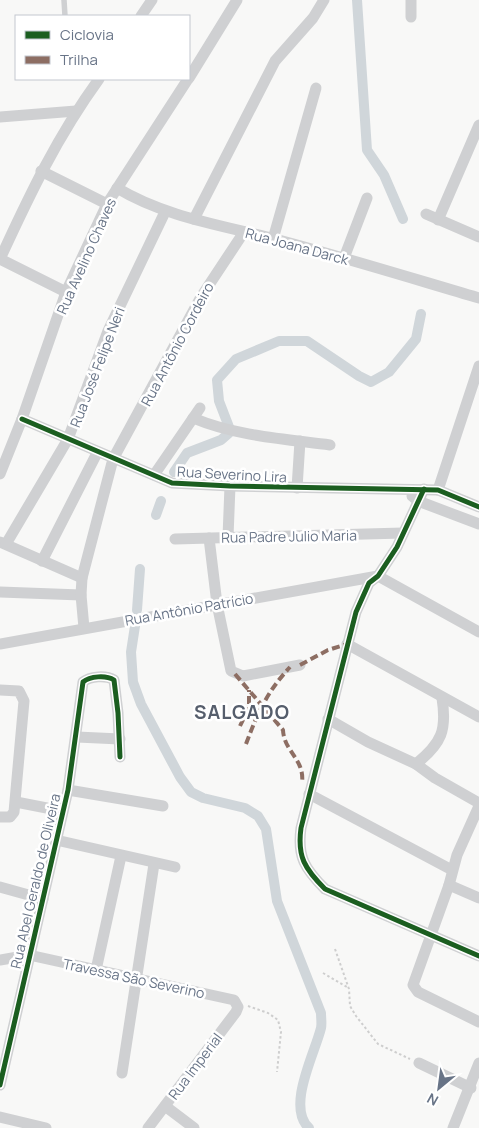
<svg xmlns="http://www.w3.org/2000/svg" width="479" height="1128" font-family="Manrope,sans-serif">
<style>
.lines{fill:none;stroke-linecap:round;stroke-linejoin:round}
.canal{stroke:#d0d6da;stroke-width:10}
.path{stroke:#cecece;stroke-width:2;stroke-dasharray:2.5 2.5;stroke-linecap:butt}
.lane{stroke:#cfd0d2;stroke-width:5.5}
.street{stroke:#cfd0d2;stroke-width:11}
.quiet{stroke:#8d6e63;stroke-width:4;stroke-dasharray:8 4;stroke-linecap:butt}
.cycleway-casing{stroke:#fff;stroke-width:8}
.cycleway{stroke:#1b5e20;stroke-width:5}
.labels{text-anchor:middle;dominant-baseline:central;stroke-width:5;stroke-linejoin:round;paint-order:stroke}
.street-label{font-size:14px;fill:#687487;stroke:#fff}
.district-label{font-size:19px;font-weight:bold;letter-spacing:1px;fill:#565e6c;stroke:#fff}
</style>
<rect width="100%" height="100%" fill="#f8f8f7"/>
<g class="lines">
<g class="canal">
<path d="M357,0L367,150L384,175L403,219"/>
<path d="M229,427L219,401L217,380L236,359L279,341H307L359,376L371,382L389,372L416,339L421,314"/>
<path d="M174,472L187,453L221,440L229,433"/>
<path d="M156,515L161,501"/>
<path d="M137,610L140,569"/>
<path d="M135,626L131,652L133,682L141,704L180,777L191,792L203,798L245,808L258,816L266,829L277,901L321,1013C321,1018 322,1024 321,1028C315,1053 286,1107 309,1128"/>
</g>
<g class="path">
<path d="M335,949L349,989L350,1006L356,1016L378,1044L410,1059"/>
<path d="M323,973L347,987"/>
<path d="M248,1006L268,1013L278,1020L281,1032L277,1072"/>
</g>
<path class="lane" d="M64,0L65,16"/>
<g class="street">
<path d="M411,0V17"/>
<path d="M141,16L152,0"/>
<path d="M189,78L237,0"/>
<path d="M0,117L76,111"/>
<path d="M41,171L107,204"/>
<path d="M117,188C165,217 221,225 275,239C343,257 411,278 479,298"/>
<path d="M426,214L479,237"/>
<path d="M194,219L275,61L313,18L324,0"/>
<path d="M438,220L479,125"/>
<path d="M273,239L316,88"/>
<path d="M344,258L367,198"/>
<path d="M0,259C30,194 57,137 99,79"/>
<path d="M0,259L66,292"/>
<path d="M193,418C236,436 284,439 330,445"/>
<path d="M22,419L172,483L230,486L438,490L479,507"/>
<path d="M0,474L22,419L66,292L107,204L188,79"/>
<path d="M154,475L200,408"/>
<path d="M297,488L300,441"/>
<path d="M424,489L397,547L378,576L369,583L356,612L301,828C297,857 305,869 325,889L479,956"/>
<path d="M438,490L479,366"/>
<path d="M412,496L418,501L479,524"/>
<path d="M228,537L230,486"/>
<path d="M209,538L217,604L231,671L243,676L300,665"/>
<path d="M175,539L403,533"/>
<path d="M0,542L82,578"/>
<path d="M6,544L68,439L108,331L165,212"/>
<path d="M42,561L97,453"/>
<path d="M0,592L81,595"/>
<path d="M84,628L81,595L82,578L113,459L201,297L244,232"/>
<path d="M0,644L378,576L479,632"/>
<path d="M347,644L479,717"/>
<path d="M0,690L19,691L24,701L14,812L10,817H0"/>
<path d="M328,719L368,742L416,764L435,778L479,803"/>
<path d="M77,737L120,739"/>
<path d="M416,764C442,743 447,730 442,698"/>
<path d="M68,790L163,806"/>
<path d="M309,794L452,870"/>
<path d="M16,802L62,811"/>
<path d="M479,806L457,855L449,885L413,985L418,992L479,1022"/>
<path d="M56,840L175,867"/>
<path d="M449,885L479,898"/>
<path d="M0,887L43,899"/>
<path d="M0,960L29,955L234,1000L238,1007L236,1012L148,1128"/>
<path d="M96,970L121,856"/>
<path d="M419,1063L471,1088"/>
<path d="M122,1073L154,864"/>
<path d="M0,1085L68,790L83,682C90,676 106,675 114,680L118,713L120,757"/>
<path d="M165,1106L194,1128"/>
<path d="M0,1117L46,1128"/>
<path d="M453,1128L479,1063"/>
</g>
<g class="quiet">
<path d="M300,665L328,650L347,644"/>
<path d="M235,674L283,730C284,752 305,759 302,783"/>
<path d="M240,726L249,707V690"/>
<path d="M246,744C258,712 267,692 290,667"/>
</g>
<defs>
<g id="cycleway">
<path d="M22,419L172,483L230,486L438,490L479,507"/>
<path d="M424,489L397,547L378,576L369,583L356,612L301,828C297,857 305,869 325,889L479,956"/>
<path d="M0,1085L68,790L83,682C90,676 106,675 114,680L118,713L120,757"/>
</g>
</defs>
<use href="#cycleway" class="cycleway-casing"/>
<use href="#cycleway" class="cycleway"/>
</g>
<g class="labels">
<g class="street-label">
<text transform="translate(297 246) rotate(15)">Rua Joana Darck</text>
<text transform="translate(86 256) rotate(-66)">Rua Avelino Chaves</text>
<text transform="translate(177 344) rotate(-62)">Rua Antônio Cordeiro</text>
<text transform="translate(97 367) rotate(-69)">Rua José Felipe Neri</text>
<text transform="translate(232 474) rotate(3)">Rua Severino Lira</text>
<text transform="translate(289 536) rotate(-1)">Rua Padre Julio Maria</text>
<text transform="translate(189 609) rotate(-10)">Rua Antônio Patrício</text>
<text transform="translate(35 881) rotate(-77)">Rua Abel Geraldo de Oliveira</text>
<text transform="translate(134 978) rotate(12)">Travessa São Severino</text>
<text transform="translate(195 1066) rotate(-53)">Rua Imperial</text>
</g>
<g class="district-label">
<text x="242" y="712">SALGADO</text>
</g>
</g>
<rect x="15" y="15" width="175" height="65" fill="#ffffff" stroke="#c3c7cf"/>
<rect x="25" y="31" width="25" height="8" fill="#1b5e20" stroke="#c3c7cf"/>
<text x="60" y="40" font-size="15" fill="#687487">Ciclovia</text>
<rect x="25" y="56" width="25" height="8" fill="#8d6e63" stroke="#c3c7cf"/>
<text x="60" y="65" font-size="15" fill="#687487">Trilha</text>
<g transform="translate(439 1088) rotate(209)" stroke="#ffffff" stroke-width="4" paint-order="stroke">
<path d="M0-4L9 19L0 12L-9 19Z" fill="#687487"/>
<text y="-8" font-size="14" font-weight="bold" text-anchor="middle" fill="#687487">N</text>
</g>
</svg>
